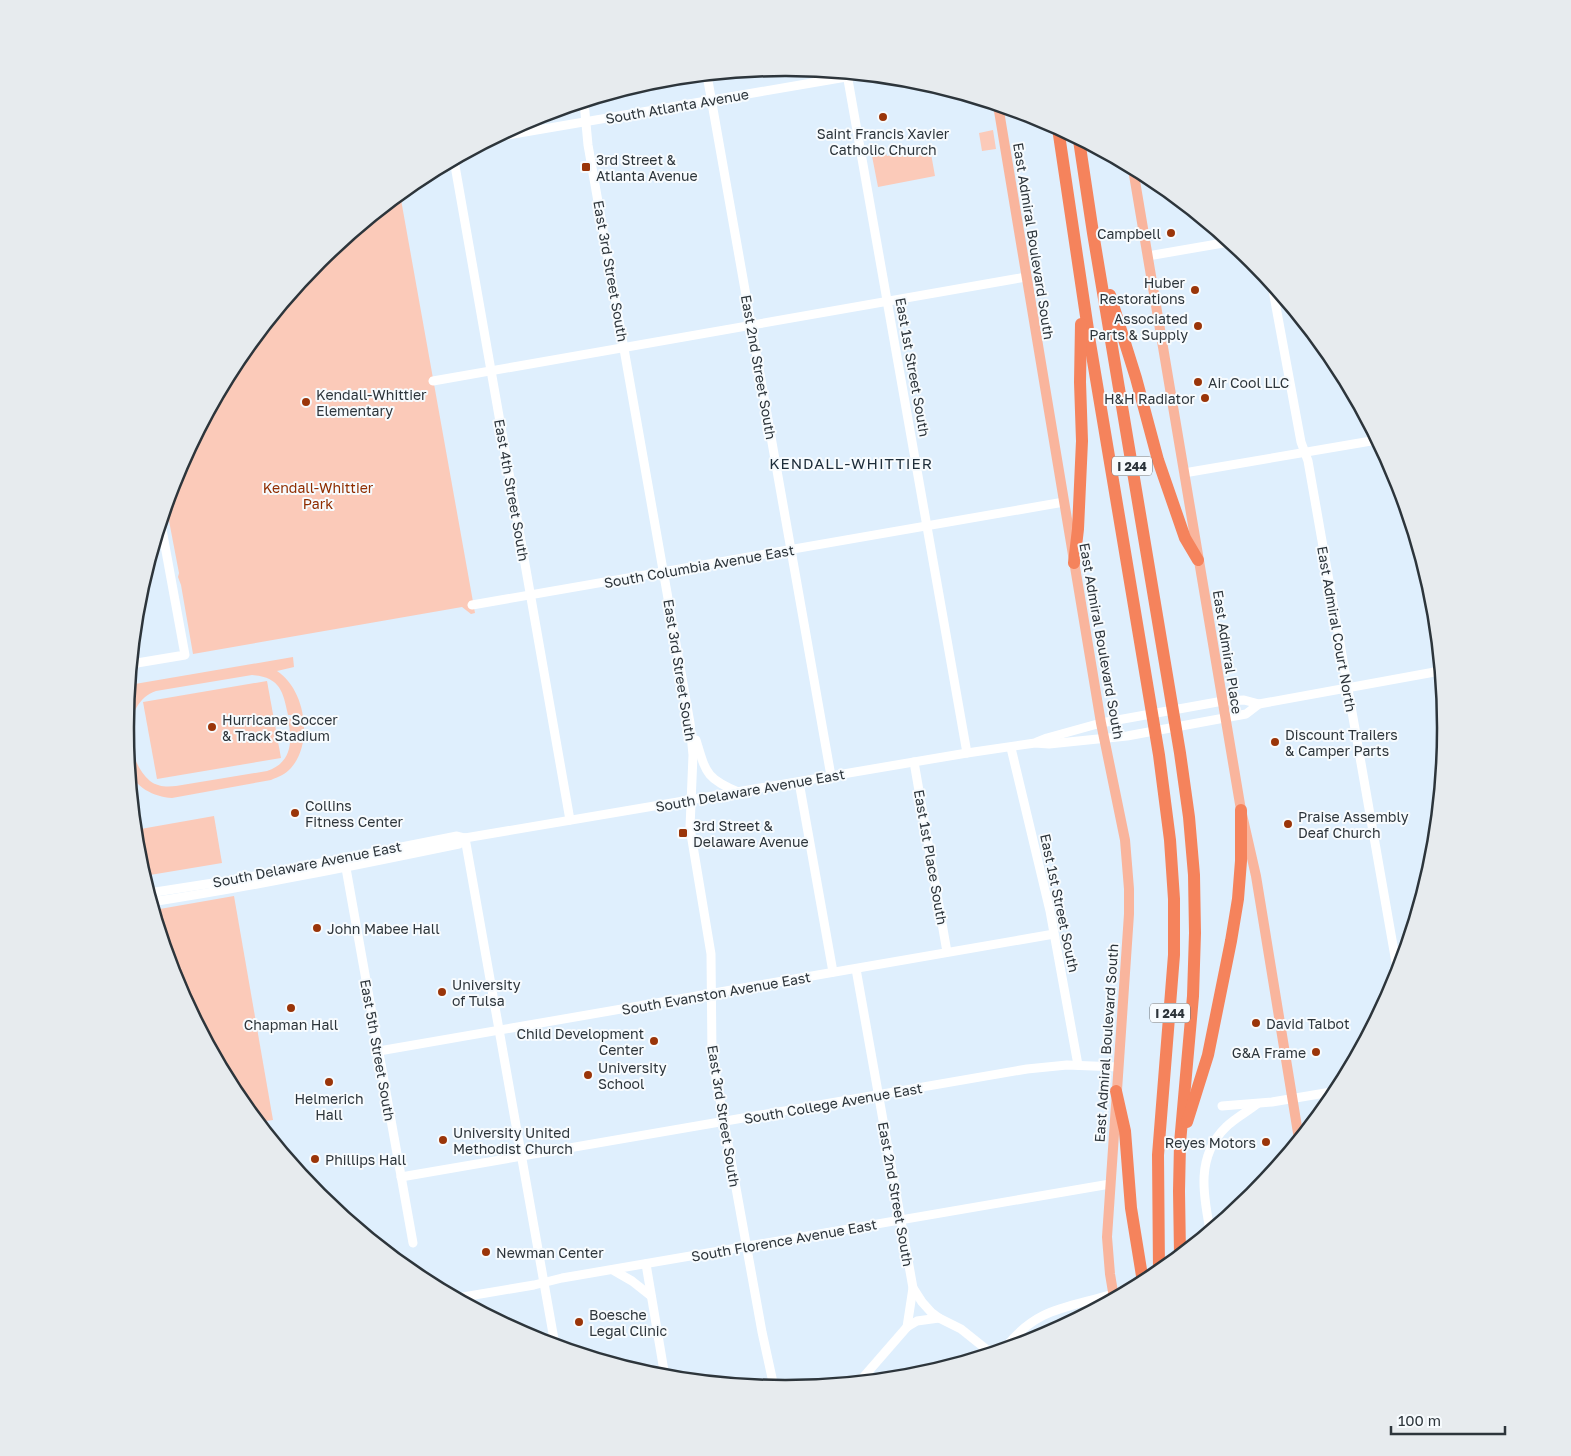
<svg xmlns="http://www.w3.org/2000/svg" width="1571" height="1456" font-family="'Golos Text',sans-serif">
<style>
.green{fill:#fbcab9;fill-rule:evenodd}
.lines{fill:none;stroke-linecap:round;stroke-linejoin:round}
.minor{stroke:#fff;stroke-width:9}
.major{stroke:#f9b59d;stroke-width:10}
.highway{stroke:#f5835c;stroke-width:12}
.poi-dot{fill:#9a3509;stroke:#f7fbfe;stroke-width:2}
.labels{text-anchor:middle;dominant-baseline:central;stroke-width:4;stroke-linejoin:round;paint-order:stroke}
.shield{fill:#f7fbfe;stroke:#6a7076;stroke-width:1}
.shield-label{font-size:12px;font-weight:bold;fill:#2d353b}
.street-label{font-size:14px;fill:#2d353b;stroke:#f7fbfe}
.poi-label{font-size:14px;fill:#2d353b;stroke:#f7fbfe;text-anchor:start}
.park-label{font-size:14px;fill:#8f2d00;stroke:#f7fbfe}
.neighbourhood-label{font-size:15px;letter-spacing:1px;fill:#1d2d3a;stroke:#f7fbfe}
.rim{fill:none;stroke:#2d353b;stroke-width:2.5}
</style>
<rect width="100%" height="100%" fill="#dfeffd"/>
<g class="green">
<path d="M993,130L996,149L982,151L979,133Z"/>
<path d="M930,148L935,176L878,187L872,156L886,153L887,156Z"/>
<path d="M400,194L475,613L471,614L462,607L193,654L181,585L178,577L179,573L166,505L175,475L236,361L319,261Z"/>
<path d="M293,657L294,667L277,671C305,689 314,742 291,768C286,774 278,777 271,780L172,798C154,797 134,787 129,769C126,759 127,747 126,737C125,724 124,706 132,695H128L129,685ZM252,675C280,677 283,691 288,715H292L293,718L288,719C292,741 293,762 267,771L176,786C167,787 158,787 150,781C125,760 121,703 156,691Z"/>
<path d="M267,681L281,758L157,779L143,702Z"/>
<path d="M214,816L222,863L144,876L138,857L135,830Z"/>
<path d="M234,896L273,1120L259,1122L236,1095L175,981L154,910Z"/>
</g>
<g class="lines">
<g class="minor">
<path d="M847,74L967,753"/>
<path d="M707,75L831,776"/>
<path d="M584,102L588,145L690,723L693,755L690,828L711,954L712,1055L762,1332L774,1387"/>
<path d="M496,137L858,75"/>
<path d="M454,160L570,820"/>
<path d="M1148,256L1229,242"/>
<path d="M1272,285L1301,442L1308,461L1398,974"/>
<path d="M433,381L1026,277"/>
<path d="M1184,473L1377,440"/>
<path d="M472,605L1064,502"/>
<path d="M131,664L185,655L161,524"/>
<path d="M696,740C706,772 705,778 738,792"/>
<path d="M1037,742L1047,738L1101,723L1223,701L1244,700L1259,704"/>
<path d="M1011,748L1050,911L1078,1065"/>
<path d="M914,762L947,952"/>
<path d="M799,782L833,972"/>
<path d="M465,838L555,1345"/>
<path d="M344,857L413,1243"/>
<path d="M149,893L239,879L457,836L465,838L967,753L1035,743L1049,744L1127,736L1246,714L1259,704L1440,671"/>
<path d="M151,902C255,886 357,865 459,844L465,838"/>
<path d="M856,969L913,1288L922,1302L931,1312L939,1318L961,1329L991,1353"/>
<path d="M379,1051L1054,934"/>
<path d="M1222,1106L1272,1102L1337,1091"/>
<path d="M401,1177L1027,1069L1067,1065L1118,1067"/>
<path d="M1210,1230C1203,1194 1196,1156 1226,1127C1235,1118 1247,1112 1257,1104"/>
<path d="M646,1264L665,1377"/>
<path d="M613,1270L632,1281L651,1296"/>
<path d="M457,1298L534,1285L562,1278L1110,1184"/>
<path d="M907,1327L913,1288"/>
<path d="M1005,1348C1037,1307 1067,1308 1113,1294"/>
<path d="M860,1381L907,1327L917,1321L939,1318"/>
</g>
<g class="major">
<path d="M998,105L1101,723L1125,840L1129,889V914L1107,1237L1110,1274L1114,1298"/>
<path d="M1133,169L1241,810L1256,876L1299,1139"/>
</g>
<g class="highway">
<path d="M1058,128L1090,343L1159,755L1170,840L1174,899V955L1158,1155L1159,1271"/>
<path d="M1079,140L1093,233L1180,753L1189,817L1194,875L1195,933L1193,996L1180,1143L1179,1191L1180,1254"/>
<path d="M1110,295L1136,378L1158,460L1185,538L1198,560"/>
<path d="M1074,563L1078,529L1082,441L1080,382L1081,324"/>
<path d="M1116,1091L1125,1131L1131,1208L1143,1282"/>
<path d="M1187,1122L1208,1055L1231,941L1238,899L1241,861V810"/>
</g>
</g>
<g class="poi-dot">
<circle cx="883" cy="117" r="5"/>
<rect x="581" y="162" width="10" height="10" rx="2.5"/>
<circle cx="1171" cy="233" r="5"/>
<circle cx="1195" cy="290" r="5"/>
<circle cx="1198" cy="326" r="5"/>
<circle cx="1198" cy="382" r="5"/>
<circle cx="1205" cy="398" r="5"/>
<circle cx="306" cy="402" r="5"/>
<circle cx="212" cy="727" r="5"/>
<circle cx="1275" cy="742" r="5"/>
<circle cx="295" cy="813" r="5"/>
<circle cx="1288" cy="824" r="5"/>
<rect x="678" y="828" width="10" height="10" rx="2.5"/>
<circle cx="317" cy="928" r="5"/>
<circle cx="442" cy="992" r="5"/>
<circle cx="291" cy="1008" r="5"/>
<circle cx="1256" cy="1023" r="5"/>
<circle cx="654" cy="1041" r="5"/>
<circle cx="1316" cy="1052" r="5"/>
<circle cx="588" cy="1075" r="5"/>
<circle cx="329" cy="1082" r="5"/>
<circle cx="443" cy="1140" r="5"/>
<circle cx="1266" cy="1142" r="5"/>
<circle cx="315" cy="1159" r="5"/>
<circle cx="486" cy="1252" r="5"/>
<circle cx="579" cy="1322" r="5"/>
</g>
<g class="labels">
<g class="shield">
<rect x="1112" y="456.5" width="40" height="19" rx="4"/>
<rect x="1150" y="1003.5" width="40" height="19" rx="4"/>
</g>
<g class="shield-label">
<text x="1132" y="466">I 244</text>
<text x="1170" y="1013">I 244</text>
</g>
<g class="street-label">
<text transform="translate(677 106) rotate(-10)">South Atlanta Avenue</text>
<text transform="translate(1034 241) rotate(81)">East Admiral Boulevard South</text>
<text transform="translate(611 271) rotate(80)">East 3rd Street South</text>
<text transform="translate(759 367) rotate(80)">East 2nd Street South</text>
<text transform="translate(913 367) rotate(80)">East 1st Street South</text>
<text transform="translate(512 490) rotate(80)">East 4th Street South</text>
<text transform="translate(699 566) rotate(-10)">South Columbia Avenue East</text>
<text transform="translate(1337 629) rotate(80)">East Admiral Court North</text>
<text transform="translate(1102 641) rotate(80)">East Admiral Boulevard South</text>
<text transform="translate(1228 652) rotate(81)">East Admiral Place</text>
<text transform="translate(680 670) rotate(81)">East 3rd Street South</text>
<text transform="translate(750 790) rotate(-10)">South Delaware Avenue East</text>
<text transform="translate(931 857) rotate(80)">East 1st Place South</text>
<text transform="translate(307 864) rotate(-11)">South Delaware Avenue East</text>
<text transform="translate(1060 903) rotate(78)">East 1st Street South</text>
<text transform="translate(716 993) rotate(-10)">South Evanston Avenue East</text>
<text transform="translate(1106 1043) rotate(-86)">East Admiral Boulevard South</text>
<text transform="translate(378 1050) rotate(80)">East 5th Street South</text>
<text transform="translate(833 1103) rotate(-10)">South College Avenue East</text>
<text transform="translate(724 1116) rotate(81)">East 3rd Street South</text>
<text transform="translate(896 1194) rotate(80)">East 2nd Street South</text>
<text transform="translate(784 1240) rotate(-10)">South Florence Avenue East</text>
</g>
<g class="poi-label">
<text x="883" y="133" text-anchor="middle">Saint Francis Xavier<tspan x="883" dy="16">Catholic Church</tspan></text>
<text x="596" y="159">3rd Street &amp;<tspan x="596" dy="16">Atlanta Avenue</tspan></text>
<text x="1161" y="233" text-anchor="end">Campbell</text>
<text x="1185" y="282" text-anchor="end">Huber<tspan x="1185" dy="16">Restorations</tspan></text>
<text x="1188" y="318" text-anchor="end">Associated<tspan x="1188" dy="16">Parts &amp; Supply</tspan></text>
<text x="1208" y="382">Air Cool LLC</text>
<text x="316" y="394">Kendall-Whittier<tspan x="316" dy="16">Elementary</tspan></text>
<text x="1195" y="398" text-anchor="end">H&amp;H Radiator</text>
<text x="222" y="719">Hurricane Soccer<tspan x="222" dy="16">&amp; Track Stadium</tspan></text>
<text x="1285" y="734">Discount Trailers<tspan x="1285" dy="16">&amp; Camper Parts</tspan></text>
<text x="305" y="805">Collins<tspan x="305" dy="16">Fitness Center</tspan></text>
<text x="1298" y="816">Praise Assembly<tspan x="1298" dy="16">Deaf Church</tspan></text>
<text x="693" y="825">3rd Street &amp;<tspan x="693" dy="16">Delaware Avenue</tspan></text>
<text x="327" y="928">John Mabee Hall</text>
<text x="452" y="984">University<tspan x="452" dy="16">of Tulsa</tspan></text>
<text x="1266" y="1023">David Talbot</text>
<text x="291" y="1024" text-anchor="middle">Chapman Hall</text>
<text x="644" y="1033" text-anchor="end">Child Development<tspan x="644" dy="16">Center</tspan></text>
<text x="1306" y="1052" text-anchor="end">G&amp;A Frame</text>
<text x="598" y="1067">University<tspan x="598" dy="16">School</tspan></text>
<text x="329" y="1098" text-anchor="middle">Helmerich<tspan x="329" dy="16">Hall</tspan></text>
<text x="453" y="1132">University United<tspan x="453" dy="16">Methodist Church</tspan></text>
<text x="1256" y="1142" text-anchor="end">Reyes Motors</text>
<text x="325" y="1159">Phillips Hall</text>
<text x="496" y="1252">Newman Center</text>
<text x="589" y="1314">Boesche<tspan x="589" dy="16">Legal Clinic</tspan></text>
</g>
<g class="park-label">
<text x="318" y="487">Kendall-Whittier<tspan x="318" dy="16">Park</tspan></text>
</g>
<g class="neighbourhood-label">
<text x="851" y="463">KENDALL-WHITTIER</text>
</g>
</g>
<path d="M0 0H1571V1456H0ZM785 76H786A651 651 0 0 1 1437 727V729A651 651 0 0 1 786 1380H785A651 651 0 0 1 134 729V727A651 651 0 0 1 785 76Z" fill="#e7ebee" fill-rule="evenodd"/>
<path class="rim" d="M785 76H786A651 651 0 0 1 1437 727V729A651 651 0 0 1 786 1380H785A651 651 0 0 1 134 729V727A651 651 0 0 1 785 76Z"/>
<path d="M1391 1426v8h114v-8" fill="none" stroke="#2d353b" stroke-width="2.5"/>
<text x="1398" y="1426" font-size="15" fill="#2d353b" stroke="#f7fbfe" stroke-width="4" paint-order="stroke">100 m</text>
</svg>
